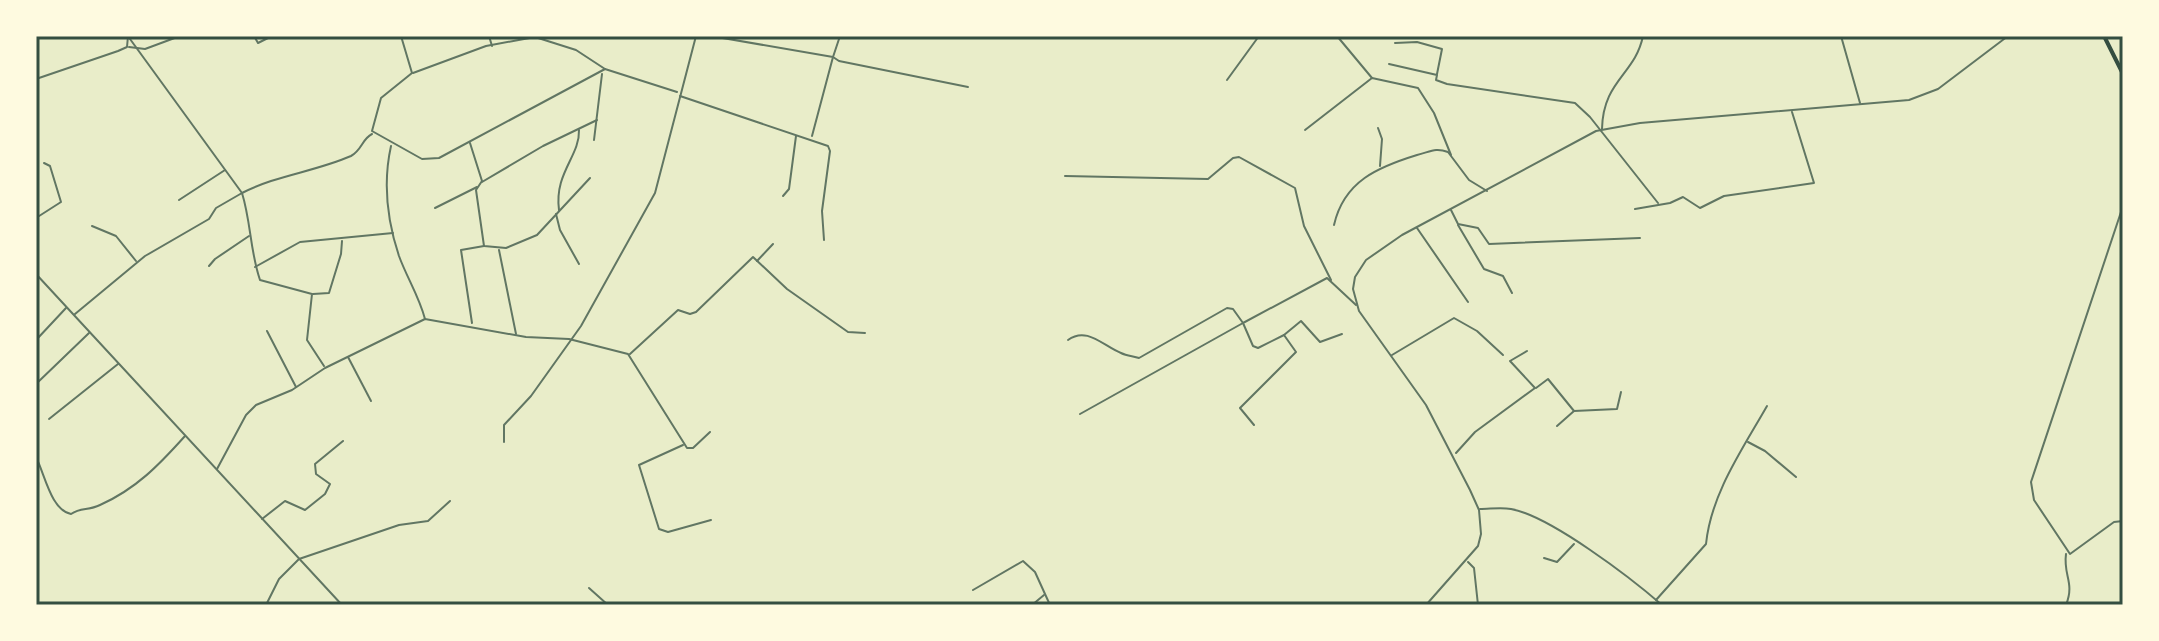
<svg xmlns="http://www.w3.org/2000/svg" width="2159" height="641" font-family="'Alegreya Sans',sans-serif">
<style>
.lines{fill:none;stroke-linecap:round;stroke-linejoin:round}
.minor{stroke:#617663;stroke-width:2}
.tertiary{stroke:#617663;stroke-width:2}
.primary{stroke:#344e41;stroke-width:4}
.neatline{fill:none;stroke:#344e41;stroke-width:3}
</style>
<rect width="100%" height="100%" fill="#e9edc9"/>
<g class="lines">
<g class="minor">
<path d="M254,36L258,43L272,36"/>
<path d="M373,36H383"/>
<path d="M401,36L412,73L381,98L372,131L422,159L439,158L605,69"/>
<path d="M489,36L492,46"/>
<path d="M711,36L833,57L812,136"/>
<path d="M840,36L833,57L839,61L968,87"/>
<path d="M1337,36L1372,78"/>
<path d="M1841,36L1860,103"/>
<path d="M130,39L242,193C277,175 314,172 351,156C362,150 362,139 372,134"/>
<path d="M1395,43L1417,42L1442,49L1437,74"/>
<path d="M129,47L145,49L180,36"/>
<path d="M1389,64L1437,75L1436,80L1447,84L1575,103L1590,117L1658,203"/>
<path d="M413,73L486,46L535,37L576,50L605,69L677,92"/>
<path d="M36,79L118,51L127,47L128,36"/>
<path d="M1227,80L1259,36"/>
<path d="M680,96L828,146L830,151L822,211L824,240"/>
<path d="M1378,128L1382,139L1380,166"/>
<path d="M1602,129C1603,80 1635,75 1643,36"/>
<path d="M1305,130L1372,78L1418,88L1434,113L1451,155"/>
<path d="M594,140L602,74"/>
<path d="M470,143L482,181L476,190L484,246L506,248L537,235L590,178"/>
<path d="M391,146C383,182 387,220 399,256C407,278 419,296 425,319"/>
<path d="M1065,176L1208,179L1233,158L1239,157L1295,188L1304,226L1331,280"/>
<path d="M482,182L543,146L597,120"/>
<path d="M783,196L789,189L796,136"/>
<path d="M179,200L225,170"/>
<path d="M2123,206L2031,482L2034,500L2070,554L2114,522L2123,521"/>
<path d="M435,208L477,187"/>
<path d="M1635,209L1670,203L1683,197L1700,208L1724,196L1814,183L1792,112"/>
<path d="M559,210C554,173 580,156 579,130"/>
<path d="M1451,210L1458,224L1478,228L1489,244L1640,238"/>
<path d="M556,214L560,230L579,264"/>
<path d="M36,218L61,202L50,166L44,163"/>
<path d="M1334,225C1344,181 1378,167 1417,155C1430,152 1435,147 1448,152L1469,180L1487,191"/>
<path d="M1458,225L1484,269L1503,276L1512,293"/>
<path d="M92,226L116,236L136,261"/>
<path d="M1417,228L1468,302"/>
<path d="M499,250L516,334"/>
<path d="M757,261L773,244"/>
<path d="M209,266L215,259L249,236"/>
<path d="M255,267L300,242L393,233"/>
<path d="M36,274L342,605"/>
<path d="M313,294L329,293L341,254L342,241"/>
<path d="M75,314L145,256L209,219L216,208L242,193C251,222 250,251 260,280L312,294L307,340L324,366"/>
<path d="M472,323L461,250L484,246"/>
<path d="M267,331L296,387"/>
<path d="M1284,335L1301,321L1320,342L1342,334"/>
<path d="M37,339L66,308"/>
<path d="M1068,340C1087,326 1103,346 1121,353C1127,356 1133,356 1139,358L1227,308L1233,309L1243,323L1080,414"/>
<path d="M630,354L678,310L690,314L696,312L753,257L787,289L848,332L865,333"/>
<path d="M1392,355L1454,318L1477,331L1503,355"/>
<path d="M348,357L371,401"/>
<path d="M36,384L89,333"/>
<path d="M1536,388L1548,379L1574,411L1557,426L1574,411L1617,409L1621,392"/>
<path d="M49,419L118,364"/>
<path d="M1254,425L1240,408L1296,352L1284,335L1258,348L1253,346L1243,323L1327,278L1356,305"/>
<path d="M504,442V425L531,396L581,326L655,193L696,36"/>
<path d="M1748,442L1765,451L1796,477"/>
<path d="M683,445L639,465L659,529L668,532L711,520"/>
<path d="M1456,453L1475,432L1535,388L1510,361L1527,351"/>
<path d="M36,457C45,475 51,510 71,514C81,507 88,511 100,505C136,489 159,465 185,436"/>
<path d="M217,469L246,415L256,405L292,390L325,368L425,319L526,337L569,339L628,354L687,448H693L710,432"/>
<path d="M1480,509C1490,509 1501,507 1511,509C1550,516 1631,578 1662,605"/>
<path d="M262,519L285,501L305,510L325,494L330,484L316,474L315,464L343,441"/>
<path d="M2066,554C2063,576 2075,582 2066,605"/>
<path d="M1544,558L1557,562L1574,544"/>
<path d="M1468,562L1474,568L1478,605"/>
<path d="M589,588L608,605"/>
<path d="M973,590L1023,561L1035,572L1050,605"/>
<path d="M1656,600L1706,544C1711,494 1742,450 1767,406"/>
<path d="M266,605L279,579L299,559L399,525L428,521L450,501"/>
<path d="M1032,605L1044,595"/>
</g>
<path class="tertiary" d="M1426,605L1478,546L1481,534L1479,510L1470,490L1426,405L1359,311L1353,289L1355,277L1366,260L1402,235L1596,131L1640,123L1909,100L1938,89L2008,36"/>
<path class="primary" d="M2104,36L2123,74"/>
</g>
<rect width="2159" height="641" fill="none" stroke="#fefae0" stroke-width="76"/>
<rect x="38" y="38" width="2083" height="565" class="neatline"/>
</svg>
